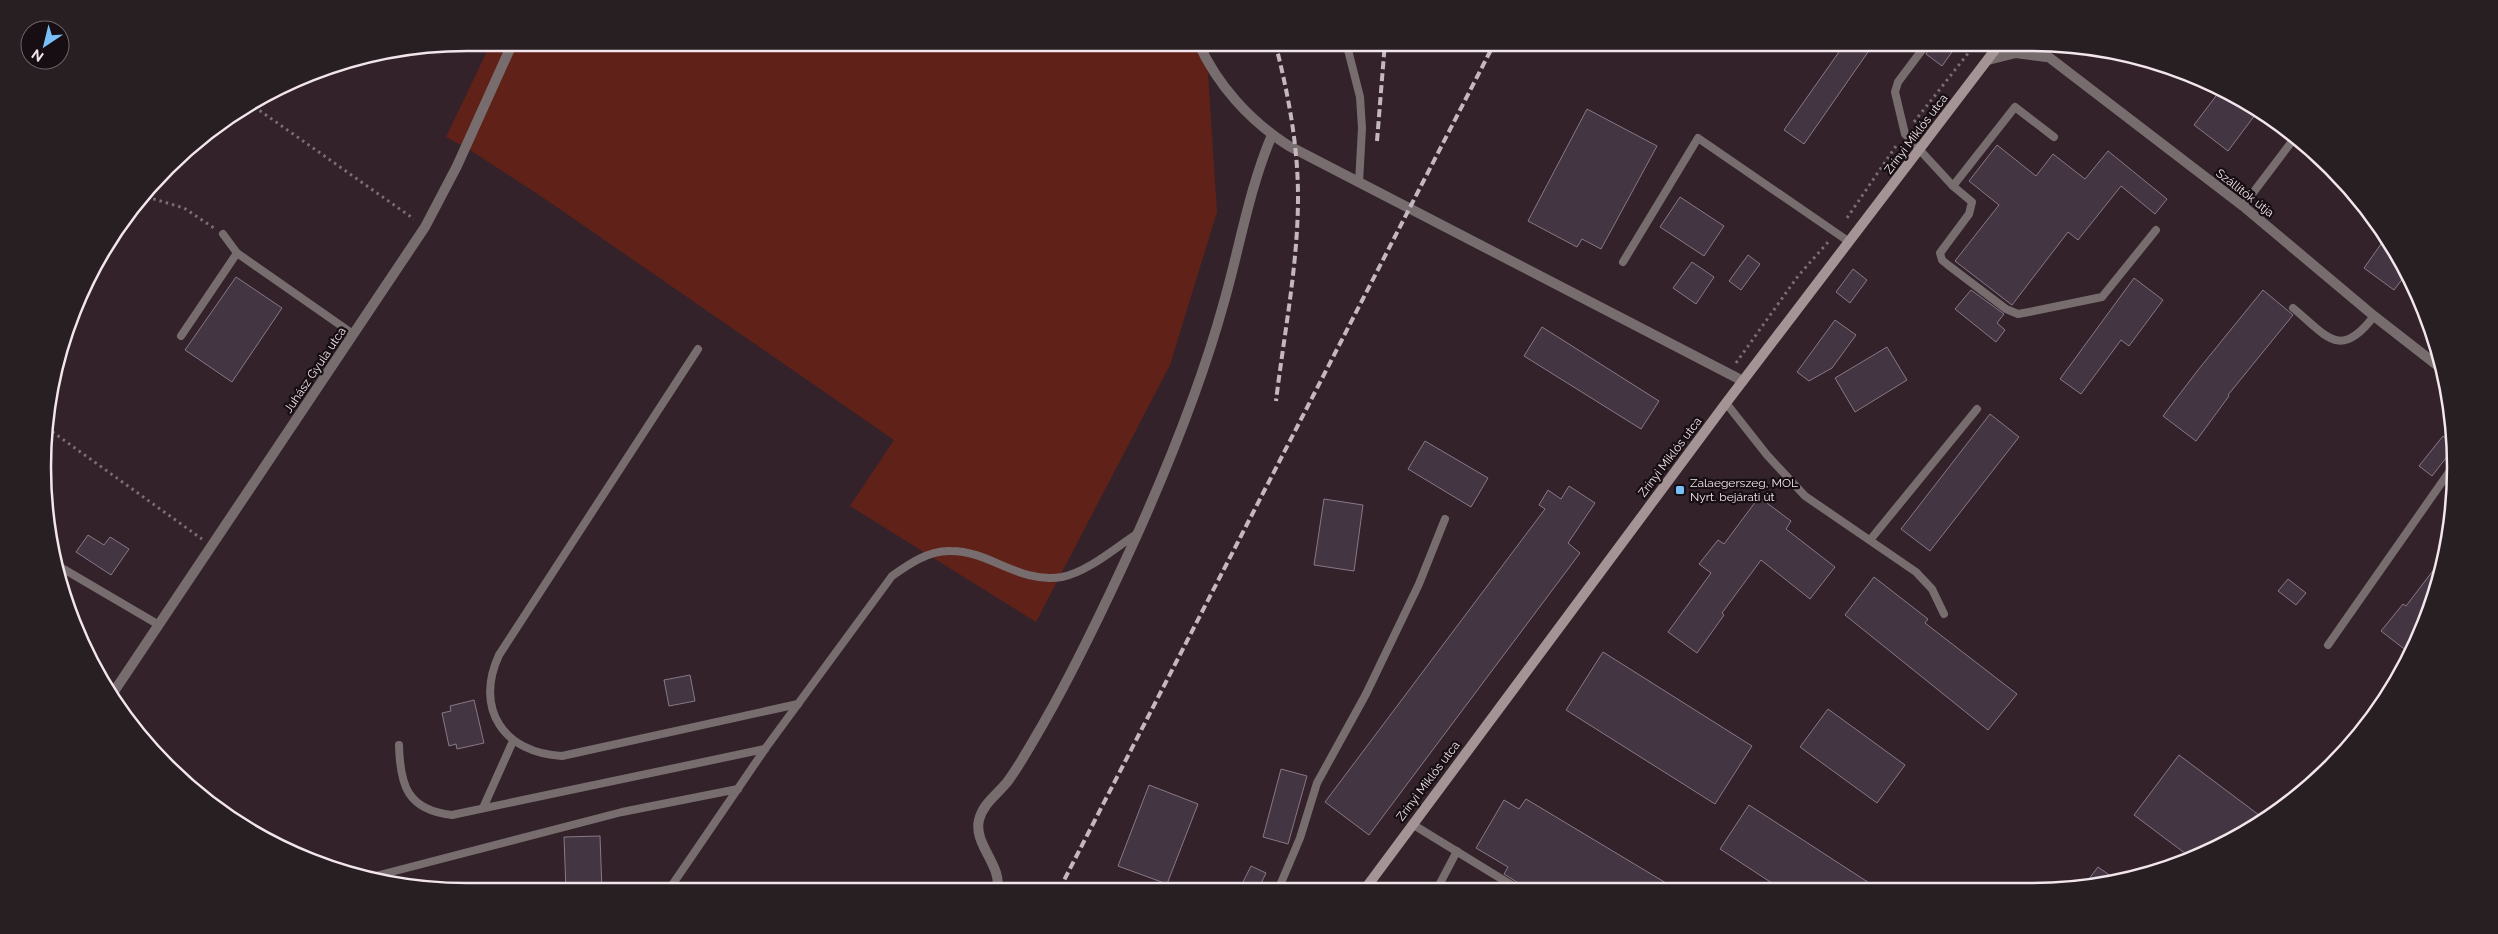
<svg xmlns="http://www.w3.org/2000/svg" width="2498" height="934" font-family="Raleway,sans-serif">
<style>
.green{fill:#602119}
.building{fill:#433542;stroke:#897888}
.lines{fill:none;stroke-linecap:round;stroke-linejoin:round}
.path{stroke:#7c6c74;stroke-width:3;stroke-dasharray:2.5 4;stroke-linecap:butt}
.lane{stroke:#786d6e;stroke-width:8}
.street{stroke:#786d6e;stroke-width:10}
.secondary{stroke:#a59496;stroke-width:10}
.rail{stroke:#c5b7be;stroke-width:4;stroke-dasharray:8 4;stroke-linecap:butt}
.poi-dot{fill:#79bff8;stroke:#160e12;stroke-width:2}
.labels{text-anchor:middle;dominant-baseline:central;stroke-width:4.5;stroke-linejoin:round;paint-order:stroke}
.street-label{font-size:12px;fill:#f2e5eb;stroke:#160e12}
.poi-label{font-size:12px;fill:#f2e5eb;stroke:#160e12;text-anchor:start}
.rim{fill:none;stroke:#f2e5eb;stroke-width:2.5}
</style>
<rect width="100%" height="100%" fill="#33222a"/>
<path class="green" d="M491,43H1206L1217,212L1170,365L1036,622L850,506L894,440L548,201L470,150L446,137Z"/>
<g class="building">
<path d="M1846,42H1875L1804,144L1784,130Z"/>
<path d="M1934,42H1959L1942,66L1926,54Z"/>
<path d="M2222,88L2258,111L2228,151L2194,125Z"/>
<path d="M1587,109L1657,146L1601,249L1582,239L1577,247L1528,221Z"/>
<path d="M1997,145L2036,176L2053,154L2085,179L2108,151L2167,199L2155,214L2121,186L2078,240L2068,232L2012,305L1955,261L1999,205L1969,181Z"/>
<path d="M1680,197L1724,226L1704,256L1660,227Z"/>
<path d="M2386,237L2399,255L2407,273L2394,290L2364,268Z"/>
<path d="M1748,255L1760,264L1741,290L1729,281Z"/>
<path d="M1692,262L1714,277L1696,304L1673,288Z"/>
<path d="M1853,269L1867,280L1850,303L1836,292Z"/>
<path d="M236,277L282,308L232,382L185,350Z"/>
<path d="M2134,278L2163,300L2129,346L2121,340L2081,394L2060,379Z"/>
<path d="M1971,290L2004,314L1997,323L2005,330L1996,342L1955,309Z"/>
<path d="M2263,290L2293,315L2228,395L2229,396L2196,441L2163,416L2198,370Z"/>
<path d="M1835,320L1856,335L1832,368L1809,381L1797,372Z"/>
<path d="M1542,327L1659,401L1641,429L1524,356Z"/>
<path d="M1887,347L1907,380L1855,412L1835,378Z"/>
<path d="M1990,414L2019,437L1930,551L1901,529Z"/>
<path d="M2443,436L2453,444V449L2432,476L2419,466Z"/>
<path d="M1425,441L1488,478L1471,507L1408,469Z"/>
<path d="M1569,486L1595,503L1568,543L1580,553L1369,835L1325,802L1545,509L1539,505L1548,490L1561,499Z"/>
<path d="M1759,497L1791,521L1786,529L1835,567L1810,599L1761,560L1722,613L1724,615L1697,653L1668,632L1711,573L1699,564L1718,540L1724,544Z"/>
<path d="M1324,499L1363,505L1354,571L1314,565Z"/>
<path d="M88,535L104,545L110,537L129,549L111,575L76,552Z"/>
<path d="M2445,555L2441,577L2407,651L2381,631L2403,604L2406,606Z"/>
<path d="M1874,577L1928,619L1925,623L2017,694L1988,730L1845,615Z"/>
<path d="M2288,579L2306,593L2296,605L2278,591Z"/>
<path d="M1603,652L1752,746L1715,804L1566,710Z"/>
<path d="M690,675L695,701L669,706L664,680Z"/>
<path d="M474,700L484,743L457,749L456,744L449,746L442,713L451,711L450,706Z"/>
<path d="M1828,709L1905,765L1877,803L1800,747Z"/>
<path d="M2179,755L2263,818L2218,848L2190,857L2134,815Z"/>
<path d="M1281,769L1307,776L1288,844L1263,837Z"/>
<path d="M1149,785L1198,804L1167,884L1118,866Z"/>
<path d="M1526,799L1676,889H1528L1523,886L1504,874L1508,867L1476,848L1504,800L1519,809Z"/>
<path d="M1749,805L1877,888L1781,889L1720,849Z"/>
<path d="M600,836L602,891H566L564,837Z"/>
<path d="M1251,866L1266,873L1258,890H1239Z"/>
<path d="M2098,867L2115,879L2082,888Z"/>
</g>
<g class="lines">
<g class="path">
<path d="M249,103L414,219"/>
<path d="M1914,122L1977,42"/>
<path d="M147,197L184,208L214,228"/>
<path d="M1847,218L1898,143"/>
<path d="M1736,363L1798,276L1829,241"/>
<path d="M47,428L202,539"/>
<path d="M1347,890L1352,883"/>
</g>
<g class="lane">
<path d="M1346,42L1360,97L1362,128L1359,183"/>
<path d="M1928,42L1898,82L1895,92L1905,134L1953,186L1972,202L1969,214L1940,253L1942,260L1948,265L2006,309L2018,314L2029,312L2102,297L2156,230"/>
<path d="M1953,186L2015,107L2054,137"/>
<path d="M2243,206L2296,136"/>
<path d="M223,234L237,253L353,334"/>
<path d="M1623,262L1698,138L1848,241"/>
<path d="M2293,308C2327,336 2340,361 2374,316"/>
<path d="M181,336L237,253"/>
<path d="M698,349L499,655C474,709 504,753 562,756L798,704"/>
<path d="M1726,403L1767,455L1805,496L1916,572L1932,589L1944,614"/>
<path d="M1870,540L1977,409"/>
<path d="M55,564L159,625"/>
<path d="M2328,645L2454,465"/>
<path d="M399,745C400,785 407,810 452,815L765,749"/>
<path d="M483,808L513,741"/>
<path d="M1412,824L1518,889"/>
<path d="M368,878L622,812L738,789"/>
<path d="M1437,889L1457,851"/>
<path d="M1278,890L1300,838L1317,783L1366,694L1419,584L1445,519"/>
<path d="M668,891L765,749L892,576C909,564 929,550 951,551C991,551 1018,584 1062,577C1088,572 1116,547 1138,533"/>
</g>
<g class="street">
<path d="M1198,42C1217,85 1250,121 1289,146L1743,381"/>
<path d="M2029,42L2243,206L2374,316L2442,369"/>
<path d="M1988,60L2016,53L2046,57"/>
<path d="M111,696L425,227L457,166L513,42"/>
<path d="M997,890C1003,866 973,844 979,820C983,803 998,794 1008,781C1021,763 1032,743 1043,724C1078,663 1108,599 1137,535C1171,459 1202,382 1224,302C1240,246 1249,189 1272,135"/>
</g>
<path class="secondary" d="M1365,889L1726,403L2001,42"/>
<g class="rail">
<path d="M1275,42C1288,93 1298,144 1298,197C1298,265 1284,334 1276,401"/>
<path d="M1377,141L1385,42"/>
<path d="M1059,890L1495,42"/>
</g>
</g>
<rect class="poi-dot" x="1675" y="485" width="10" height="10" rx="2.5"/>
<g class="labels">
<g class="street-label">
<text transform="translate(1916 134) rotate(-53)">Zrínyi Miklós utca</text>
<text transform="translate(2245 193) rotate(38)">Szállítók útja</text>
<text transform="translate(315 370) rotate(-56)">Juhász Gyula utca</text>
<text transform="translate(1670 457) rotate(-53)">Zrínyi Miklós utca</text>
<text transform="translate(1428 781) rotate(-53)">Zrínyi Miklós utca</text>
</g>
<g class="poi-label">
<text x="1690" y="483">Zalaegerszeg, MOL<tspan x="1690" dy="14">Nyrt. bejárati út</tspan></text>
</g>
</g>
<path d="M0 0H2498V934H0ZM467 51H2031A416 416 0 0 1 2447 467V467A416 416 0 0 1 2031 883H467A416 416 0 0 1 51 467V467A416 416 0 0 1 467 51Z" fill="#281f23" fill-rule="evenodd"/>
<path class="rim" d="M467 51H2031A416 416 0 0 1 2447 467V467A416 416 0 0 1 2031 883H467A416 416 0 0 1 51 467V467A416 416 0 0 1 467 51Z"/>
<g transform="translate(45 45) rotate(215)"><circle r="24" fill="#160e12" stroke="#6e6469"/>
<path d="M0-4L9 19L0 12L-9 19Z" fill="#79bff8"/>
<text y="-8" font-size="14" font-weight="bold" text-anchor="middle" fill="#f2e5eb">N</text>
</g>
</svg>
